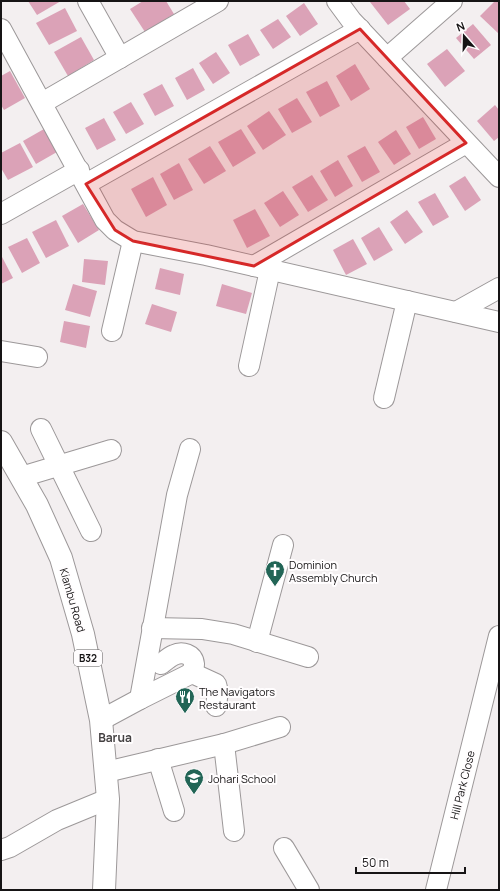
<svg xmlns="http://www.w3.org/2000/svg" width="500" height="891" font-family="Manrope,sans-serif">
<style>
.building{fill:#dba2b7}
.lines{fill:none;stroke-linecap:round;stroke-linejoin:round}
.minor-casing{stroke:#9c9899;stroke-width:22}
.highway-casing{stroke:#9c9899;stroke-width:24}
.minor{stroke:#fff;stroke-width:20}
.highway{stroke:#fff;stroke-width:22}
.marked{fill:#d62828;fill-opacity:0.2;stroke:#d62828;stroke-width:3;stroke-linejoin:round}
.labels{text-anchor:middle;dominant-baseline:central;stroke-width:4;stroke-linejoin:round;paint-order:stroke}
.shield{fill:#fffdfe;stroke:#5c5a5b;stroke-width:1}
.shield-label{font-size:10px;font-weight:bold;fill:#161415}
.poi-label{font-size:11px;fill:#161415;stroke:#fffdfe;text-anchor:start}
.street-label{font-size:11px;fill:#161415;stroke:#fffdfe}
.neighbourhood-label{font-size:12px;font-weight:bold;fill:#444142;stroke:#fffdfe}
</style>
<rect width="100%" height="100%" fill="#f3eff0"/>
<g class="building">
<path d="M28,1H61L37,15Z"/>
<path d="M143,1H166L174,14L145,32L130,9Z"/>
<path d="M372,1H404L410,9L388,25L370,2Z"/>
<path d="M495,1H499V34L480,16Z"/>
<path d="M304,3L318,24L300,36L286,16Z"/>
<path d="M65,8L77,31L49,45L36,23Z"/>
<path d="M278,19L291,37L273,49L260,30Z"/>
<path d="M473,24L491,45L474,59L456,38Z"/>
<path d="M248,34L260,55L240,66L228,45Z"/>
<path d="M81,37L94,60L68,76L54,52Z"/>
<path d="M447,49L465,71L445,87L427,64Z"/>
<path d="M216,52L230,73L213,84L199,63Z"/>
<path d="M355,64L370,89L351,101L336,76Z"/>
<path d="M193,68L205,90L187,100L175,78Z"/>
<path d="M10,71L25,98L4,110L1,105V76Z"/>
<path d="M327,81L340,106L320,117L306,92Z"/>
<path d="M162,84L174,106L155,116L143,94Z"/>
<path d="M297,98L312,122L292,133L278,109Z"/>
<path d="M131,102L144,124L126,134L113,112Z"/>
<path d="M495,105L499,110V137L494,141L477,121Z"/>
<path d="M269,111L286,135L263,150L247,126Z"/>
<path d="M423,117L436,139L419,149L406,127Z"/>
<path d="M104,118L116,140L97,150L85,128Z"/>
<path d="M44,129L57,152L36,164L23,141Z"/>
<path d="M241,129L256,153L233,167L218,142Z"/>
<path d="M396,130L411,154L394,165L378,142Z"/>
<path d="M20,143L33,167L8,180L1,168V153Z"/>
<path d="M210,146L226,171L204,184L188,159Z"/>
<path d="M365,146L380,172L362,182L347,156Z"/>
<path d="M338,160L353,186L335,197L320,171Z"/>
<path d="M179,163L193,190L174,200L160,174Z"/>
<path d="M312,175L328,200L308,212L292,187Z"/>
<path d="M465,176L481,200L465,211L449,186Z"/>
<path d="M153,177L167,205L146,217L131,189Z"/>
<path d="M283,191L299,215L280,227L264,203Z"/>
<path d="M435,193L449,217L433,226L418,202Z"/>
<path d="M83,204L99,230L78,243L62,216Z"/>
<path d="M255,209L270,236L247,248L233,220Z"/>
<path d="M407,210L423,232L405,244L390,222Z"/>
<path d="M56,220L69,246L46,258L32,232Z"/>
<path d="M379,227L393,250L374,261L361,238Z"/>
<path d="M27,238L40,263L22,273L8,247Z"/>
<path d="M353,239L367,264L346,275L333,250Z"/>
<path d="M1,255L13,278L1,284Z"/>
<path d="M84,259L108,261L105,285L82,282Z"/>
<path d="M160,268L184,274L180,295L155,289Z"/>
<path d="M73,284L97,291L90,317L65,310Z"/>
<path d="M222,284L252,293L246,314L216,306Z"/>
<path d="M152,304L177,312L171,332L145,324Z"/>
<path d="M64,321L90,326L86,348L60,342Z"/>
</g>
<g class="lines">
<defs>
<g id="minor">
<path d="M88,1L120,58"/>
<path d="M337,1L351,20L499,177"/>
<path d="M1,29L105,220L115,230L133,241L206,255L499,322"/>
<path d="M387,58L452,1"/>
<path d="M42,103L218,1"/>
<path d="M86,184L360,29"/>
<path d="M1,214L79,170"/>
<path d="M254,266L466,143"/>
<path d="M456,312L499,288"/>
<path d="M112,331L133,241"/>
<path d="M1,351L37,357"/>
<path d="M249,366L270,270"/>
<path d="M384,398L407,301"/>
<path d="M41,429L91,531"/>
<path d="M21,477L111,450"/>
<path d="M152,628L202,629L233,634L308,657"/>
<path d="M257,642L283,545"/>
<path d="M161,664C165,661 169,657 174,655C182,651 193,654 194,664C194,667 193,670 192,673"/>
<path d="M140,699L177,495L190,449"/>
<path d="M101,720L140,699L192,673L216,684C219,692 217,698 216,706"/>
<path d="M224,744L234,831"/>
<path d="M158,759L174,811"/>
<path d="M106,772L224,744L280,727"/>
<path d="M284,848L309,890"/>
<path d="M1,850L10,847L57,820L108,799"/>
<path d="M436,890L499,636"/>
</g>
<path id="highway" d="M1,442L37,505L61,558L83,634L101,720L108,799L104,890"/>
</defs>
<use href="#minor" class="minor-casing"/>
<use href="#highway" class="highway-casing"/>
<use href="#minor" class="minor"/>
<use href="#highway" class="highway"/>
</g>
<path class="marked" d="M360,29L466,143L254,266L133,241L115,230L86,184Z"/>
<defs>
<symbol id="church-pin" viewBox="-11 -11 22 30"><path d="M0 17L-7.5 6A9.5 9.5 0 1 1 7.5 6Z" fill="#226556" stroke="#fffdfe"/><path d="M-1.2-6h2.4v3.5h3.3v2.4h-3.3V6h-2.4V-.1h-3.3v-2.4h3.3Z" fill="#fff"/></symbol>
<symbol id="restaurant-pin" viewBox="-11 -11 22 30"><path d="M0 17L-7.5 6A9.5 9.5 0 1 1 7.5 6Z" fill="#226556" stroke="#fffdfe"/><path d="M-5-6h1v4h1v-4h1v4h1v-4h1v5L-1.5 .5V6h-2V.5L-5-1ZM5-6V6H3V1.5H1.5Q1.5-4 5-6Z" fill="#fff"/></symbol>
<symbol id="school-pin" viewBox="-11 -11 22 30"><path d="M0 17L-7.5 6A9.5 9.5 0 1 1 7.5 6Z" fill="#226556" stroke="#fffdfe"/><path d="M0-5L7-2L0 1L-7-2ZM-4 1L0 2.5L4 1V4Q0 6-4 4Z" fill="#fff"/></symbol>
</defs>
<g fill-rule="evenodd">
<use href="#church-pin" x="264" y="559" width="22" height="30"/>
<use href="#restaurant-pin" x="174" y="686" width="22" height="30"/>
<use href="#school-pin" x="183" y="767" width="22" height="30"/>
</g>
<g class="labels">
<rect class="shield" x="74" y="650" width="28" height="16" rx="3"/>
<g class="shield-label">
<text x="88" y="658">B32</text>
</g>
<g class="poi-label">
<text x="289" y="564">Dominion<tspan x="289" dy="13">Assembly Church</tspan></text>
<text x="199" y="691">The Navigators<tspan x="199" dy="13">Restaurant</tspan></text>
<text x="208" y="778">Johari School</text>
</g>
<g class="street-label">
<text transform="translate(73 600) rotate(74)">Kiambu Road</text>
<text transform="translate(462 785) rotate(-76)">Hill Park Close</text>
</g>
<g class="neighbourhood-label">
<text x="115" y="737">Barua</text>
</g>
</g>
<rect width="500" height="891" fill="none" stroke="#161415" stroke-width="4"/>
<g transform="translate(464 36) rotate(340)" stroke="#fffdfe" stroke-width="3" paint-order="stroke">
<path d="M0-3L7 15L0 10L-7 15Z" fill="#161415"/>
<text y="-6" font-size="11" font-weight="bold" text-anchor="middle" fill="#161415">N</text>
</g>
<path d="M356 867v6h109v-6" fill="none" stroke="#161415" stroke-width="2"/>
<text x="362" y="867" font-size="12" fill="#161415" stroke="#fffdfe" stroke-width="3" paint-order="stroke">50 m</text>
</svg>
